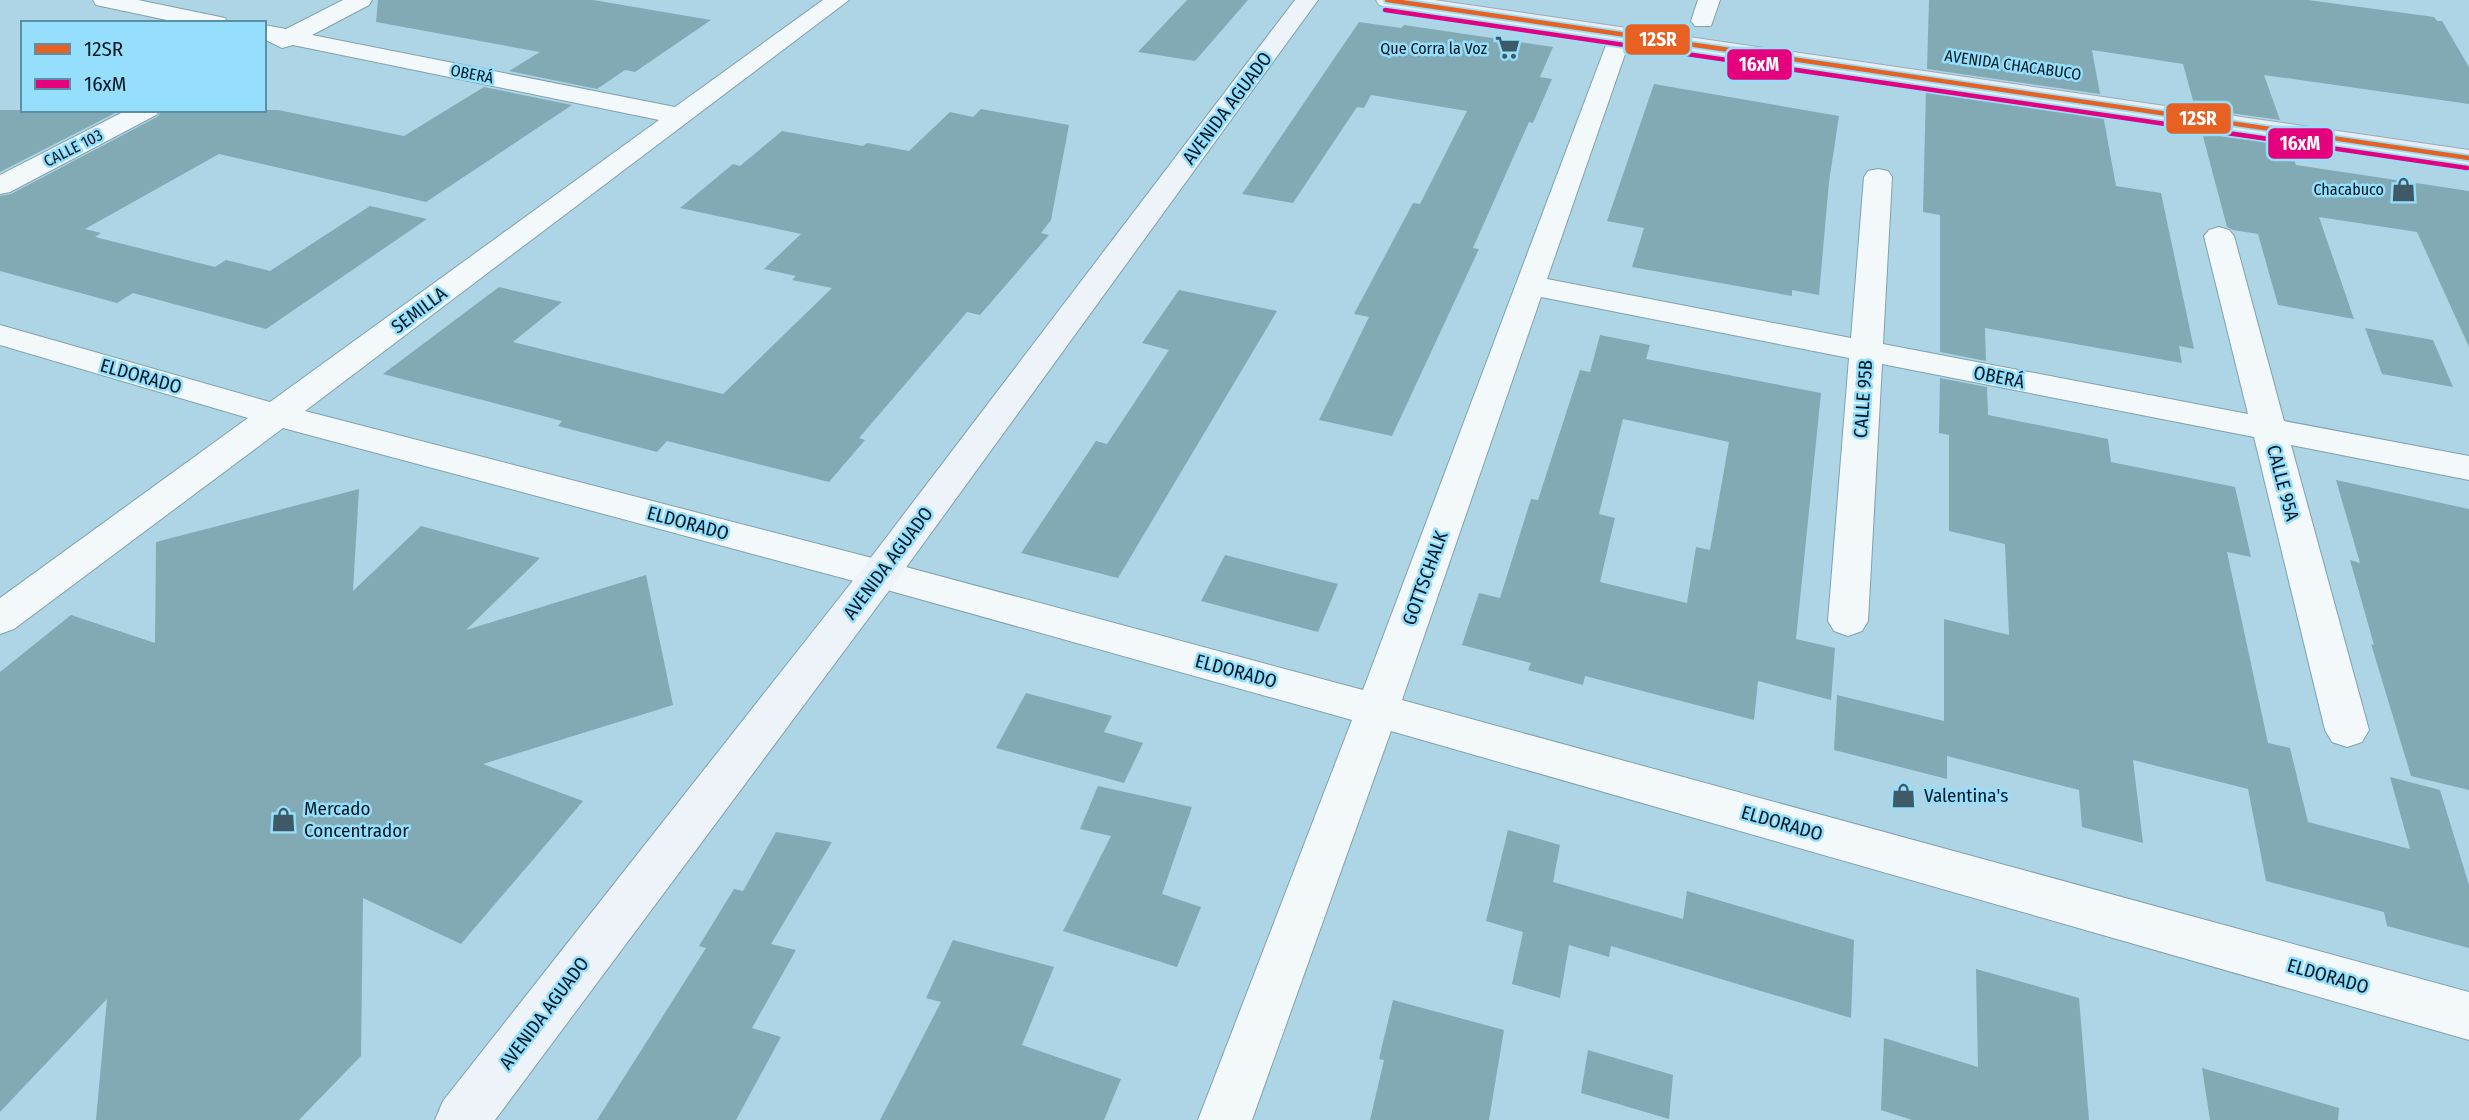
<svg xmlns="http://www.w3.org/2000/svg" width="2469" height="1120" font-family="'Fira Sans Condensed',sans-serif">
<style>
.building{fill:#82aab4;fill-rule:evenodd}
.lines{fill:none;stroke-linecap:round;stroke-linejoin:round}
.street-casing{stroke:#80a1ad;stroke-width:2}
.secondary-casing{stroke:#80a1ad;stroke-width:2}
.primary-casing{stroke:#98abbb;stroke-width:2}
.street{fill:#f3f9fb;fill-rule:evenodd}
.secondary{fill:#edf3f8;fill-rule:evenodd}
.primary{fill:#e8eef3;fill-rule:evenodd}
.bus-1-casing{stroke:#96dffc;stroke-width:8}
.bus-2-casing{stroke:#96dffc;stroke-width:8}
.bus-1{stroke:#e66122;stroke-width:4.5}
.bus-2{stroke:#e5007d;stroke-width:4.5}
.labels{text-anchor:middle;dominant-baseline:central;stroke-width:5;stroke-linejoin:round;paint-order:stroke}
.far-poi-label{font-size:16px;fill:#001822;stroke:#96dffc;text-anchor:end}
.far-street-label{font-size:16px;fill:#001822;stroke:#96dffc}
.street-label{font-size:19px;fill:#001822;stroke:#96dffc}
.poi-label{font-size:19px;fill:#001822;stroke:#96dffc;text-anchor:start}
.line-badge{stroke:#96dffc;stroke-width:2.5}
.badge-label{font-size:19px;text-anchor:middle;font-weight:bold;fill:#fff}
</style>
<rect width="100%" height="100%" fill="#add5e5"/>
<g class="building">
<path d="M378,0H593L711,20L635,72L625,70L597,89L509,71L540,52L376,22Z"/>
<path d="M1187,0H1248L1195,61L1138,52Z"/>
<path d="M1929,0H2308L2434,17L2437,21H2442L2469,67V104L2264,75L2280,120L2195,108L2183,64L2092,50L2100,94L1927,69Z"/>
<path d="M1359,22L1401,28L1404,25L1553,47L1540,77L1552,79L1533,123L1529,122L1473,248L1479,249L1392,436L1319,420L1369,317L1354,314L1413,203L1420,204L1467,111L1371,95L1364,108L1357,107L1293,203L1242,194Z"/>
<path d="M1654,84L1839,116L1829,182L1819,295L1792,290V296L1632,267L1644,228L1607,221Z"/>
<path d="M484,87L572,105L426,202L219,154L85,229L101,233L95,237L215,267L226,260L270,271L370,206L427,219L266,329L133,293L117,303L0,271V196L11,194L157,117L162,110H278L404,136Z"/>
<path d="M1926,89L2103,115L2116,186L2161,193L2194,349L2179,346L2182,363L1985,328L1986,361L1940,352V215L1923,212Z"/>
<path d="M981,109L1069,125L1051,220L1041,233L1049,235L980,315L967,312L859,438L865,440L829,482L667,441L657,452L558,426L562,421L383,374L499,287L562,302L513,342L723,394L832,288L792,280L796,276L764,269L801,234L680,208L733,164L740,166L782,131L863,146L867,143L909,151L950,112L973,117Z"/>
<path d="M0,110H121L0,172Z"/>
<path d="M2201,129L2288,142L2296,165L2469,191V347L2417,232L2319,217L2354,319L2278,305L2258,234L2233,230L2227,227Z"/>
<path d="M1179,290L1277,311L1118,578L1021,553L1096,441L1107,444L1169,350L1142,343Z"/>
<path d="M2365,328L2433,340L2453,387L2382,374Z"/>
<path d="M1600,335L1650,345L1646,359L1821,393L1796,639L1835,648L1831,700L1758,681L1754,720L1585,676L1583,685L1528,670L1531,663L1462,645L1479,593L1500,598L1531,499L1538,500L1580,370L1590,372ZM1623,419L1729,442L1710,550L1696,547L1687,603L1600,582L1615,518L1599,514Z"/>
<path d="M1940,378L1987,387L1988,415L2108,439L2111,462L2235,487L2251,557L2227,552L2268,743L2290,748L2308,822L2410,849L2390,777L2440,790L2469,885V948L2387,926L2384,912L2266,881L2248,789L2133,760L2143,843L2082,827L2079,790L1947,756V779L1834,750L1837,695L1944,721V619L2009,635L2005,544L1949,531V435L1939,433Z"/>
<path d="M2336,480L2469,509V790L2411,776L2371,644L2374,645L2350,560L2360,563Z"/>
<path d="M359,489L353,591L421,526L540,558L466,630L646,575L673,705L483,764L583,801L461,944L363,898L361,1056L299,1120H96L107,999L0,1112V672L71,615L155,643L156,542Z"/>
<path d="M1225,555L1338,584L1318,632L1201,601Z"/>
<path d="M1026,693L1112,716L1104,732L1143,743L1124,783L996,748Z"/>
<path d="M1098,786L1192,807L1162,894L1201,907L1177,967L1063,931L1111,836L1080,829Z"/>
<path d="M1508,830L1560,845L1553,882L1683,919L1687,891L1854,940L1851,1018L1611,946L1609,957L1569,945L1560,998L1512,984L1523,932L1486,921Z"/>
<path d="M776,832L832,842L771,944L796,950L752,1028L781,1037L736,1120H597L706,948L699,946L734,889L743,891Z"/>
<path d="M953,940L1054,967L1022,1045L1121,1079L1104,1120H880L941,1002L926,998Z"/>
<path d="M1976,969L2079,998L2089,1120H1912L1881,1110L1884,1038L1978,1067Z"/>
<path d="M1393,1000L1504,1030L1489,1120H1370L1384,1060L1379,1059Z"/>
<path d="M1588,1050L1673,1075L1669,1119L1581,1093Z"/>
<path d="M2202,1068L2339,1108L2338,1120H2210Z"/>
</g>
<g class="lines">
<defs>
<g id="street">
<path d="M93,0H138L225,18L229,23H181L96,5Z"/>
<path d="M343,0H372L369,5L312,35L675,107L823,0H849L305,411L880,560L1363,690L1612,29H1628L1632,34L1547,279L1851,338L1864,177L1868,171L1878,169L1888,171L1892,177L1883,344L2248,414L2204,236L2209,230L2219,227L2229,230L2234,236L2284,421L2469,456V480L2291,445L2369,730L2362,742L2347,747L2332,742L2325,730L2254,437L1882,364L1868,621L1862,631L1848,636L1834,631L1828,621L1849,358L1541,297L1402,700L2469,992V1040L1391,731L1252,1120H1198L1352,720L880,588L283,428L14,629L0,634V598L248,418L0,345V325L270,402L659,120L293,45L282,48L264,39V25L286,29Z"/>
<path d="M1698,0H1720L1711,26H1695L1691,21Z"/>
<path d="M127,110H160L156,115L10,192L0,194V175Z"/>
</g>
<path id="secondary" d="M1295,0H1318L894,584L495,1120H435L443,1101L866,564Z"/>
<path id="primary" d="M1376,0H1434L2469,150V166L1387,7L1379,5Z"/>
</defs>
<use href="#street" class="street-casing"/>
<use href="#secondary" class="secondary-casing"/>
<use href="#primary" class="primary-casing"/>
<use href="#street" class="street"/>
<use href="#secondary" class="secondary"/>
<use href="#primary" class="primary"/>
<defs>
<path id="bus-1" d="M1387,0L2469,158"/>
<path id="bus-2" d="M1385,10L2467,168"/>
</defs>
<use href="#bus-1" class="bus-1-casing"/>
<use href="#bus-2" class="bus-2-casing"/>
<use href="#bus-1" class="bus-1"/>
<use href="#bus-2" class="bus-2"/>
</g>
<defs>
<symbol id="supermarket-bare" viewBox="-9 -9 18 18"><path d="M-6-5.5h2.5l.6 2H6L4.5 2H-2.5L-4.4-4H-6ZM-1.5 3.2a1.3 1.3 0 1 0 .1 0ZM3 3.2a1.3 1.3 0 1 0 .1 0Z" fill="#3d5a66" stroke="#96dffc" stroke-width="2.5" paint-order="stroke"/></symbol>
<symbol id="shop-bare" viewBox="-9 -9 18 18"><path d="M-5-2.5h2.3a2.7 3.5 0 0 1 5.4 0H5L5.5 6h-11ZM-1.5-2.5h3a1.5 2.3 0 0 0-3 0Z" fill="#3d5a66" stroke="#96dffc" stroke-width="2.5" paint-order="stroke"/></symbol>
</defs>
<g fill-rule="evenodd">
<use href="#supermarket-bare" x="1490" y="30" width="35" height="35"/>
<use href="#shop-bare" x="2386" y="172" width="35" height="35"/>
<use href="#shop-bare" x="1886" y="778" width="35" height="35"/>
<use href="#shop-bare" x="266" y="802" width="35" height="35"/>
</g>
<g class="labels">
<g class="far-poi-label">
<text x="1487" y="48">Que Corra la Voz</text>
<text x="2384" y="189">Chacabuco</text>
</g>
<g class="far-street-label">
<text transform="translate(2013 65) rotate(8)">AVENIDA CHACABUCO</text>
<text transform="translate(472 74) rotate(11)">OBERÁ</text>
<text transform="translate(73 148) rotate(-27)">CALLE 103</text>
</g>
<g class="street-label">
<text transform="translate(1227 108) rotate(-53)">AVENIDA AGUADO</text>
<text transform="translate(419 310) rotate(-37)">SEMILLA</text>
<text transform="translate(141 376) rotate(16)">ELDORADO</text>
<text transform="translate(1999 377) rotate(11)">OBERÁ</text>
<text transform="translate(1863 399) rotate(-86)">CALLE 95B</text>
<text transform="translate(2283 483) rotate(75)">CALLE 95A</text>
<text transform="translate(688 523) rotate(15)">ELDORADO</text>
<text transform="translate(888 563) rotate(-53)">AVENIDA AGUADO</text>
<text transform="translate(1425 578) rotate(-70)">GOTTSCHALK</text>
<text transform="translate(1236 671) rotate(15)">ELDORADO</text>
<text transform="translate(1782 823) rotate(16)">ELDORADO</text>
<text transform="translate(2328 976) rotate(16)">ELDORADO</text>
<text transform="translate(544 1013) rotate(-53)">AVENIDA AGUADO</text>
</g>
<g class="poi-label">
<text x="1924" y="795">Valentina's</text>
<text x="304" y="808">Mercado<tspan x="304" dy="22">Concentrador</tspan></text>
</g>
</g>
<g class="line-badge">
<rect x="1624" y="23" width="67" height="33" rx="7" fill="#e66122"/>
<rect x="1726" y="48" width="67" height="33" rx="7" fill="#e5007d"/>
<rect x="2165" y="102" width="67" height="33" rx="7" fill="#e66122"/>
<rect x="2267" y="127" width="67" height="33" rx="7" fill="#e5007d"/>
</g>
<g class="badge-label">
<text x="1658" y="46">12SR</text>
<text x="1759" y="71">16xM</text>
<text x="2198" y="125">12SR</text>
<text x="2300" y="150">16xM</text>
</g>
<rect x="21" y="21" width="245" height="91" fill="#96dffc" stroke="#5a8fa5" stroke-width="2"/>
<rect x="35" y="44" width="35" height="10" fill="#e66122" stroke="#5a8fa5" stroke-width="2"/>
<text x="84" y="56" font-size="21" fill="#001822">12SR</text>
<rect x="35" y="79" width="35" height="10" fill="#e5007d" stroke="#5a8fa5" stroke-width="2"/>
<text x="84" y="91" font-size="21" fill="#001822">16xM</text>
</svg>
